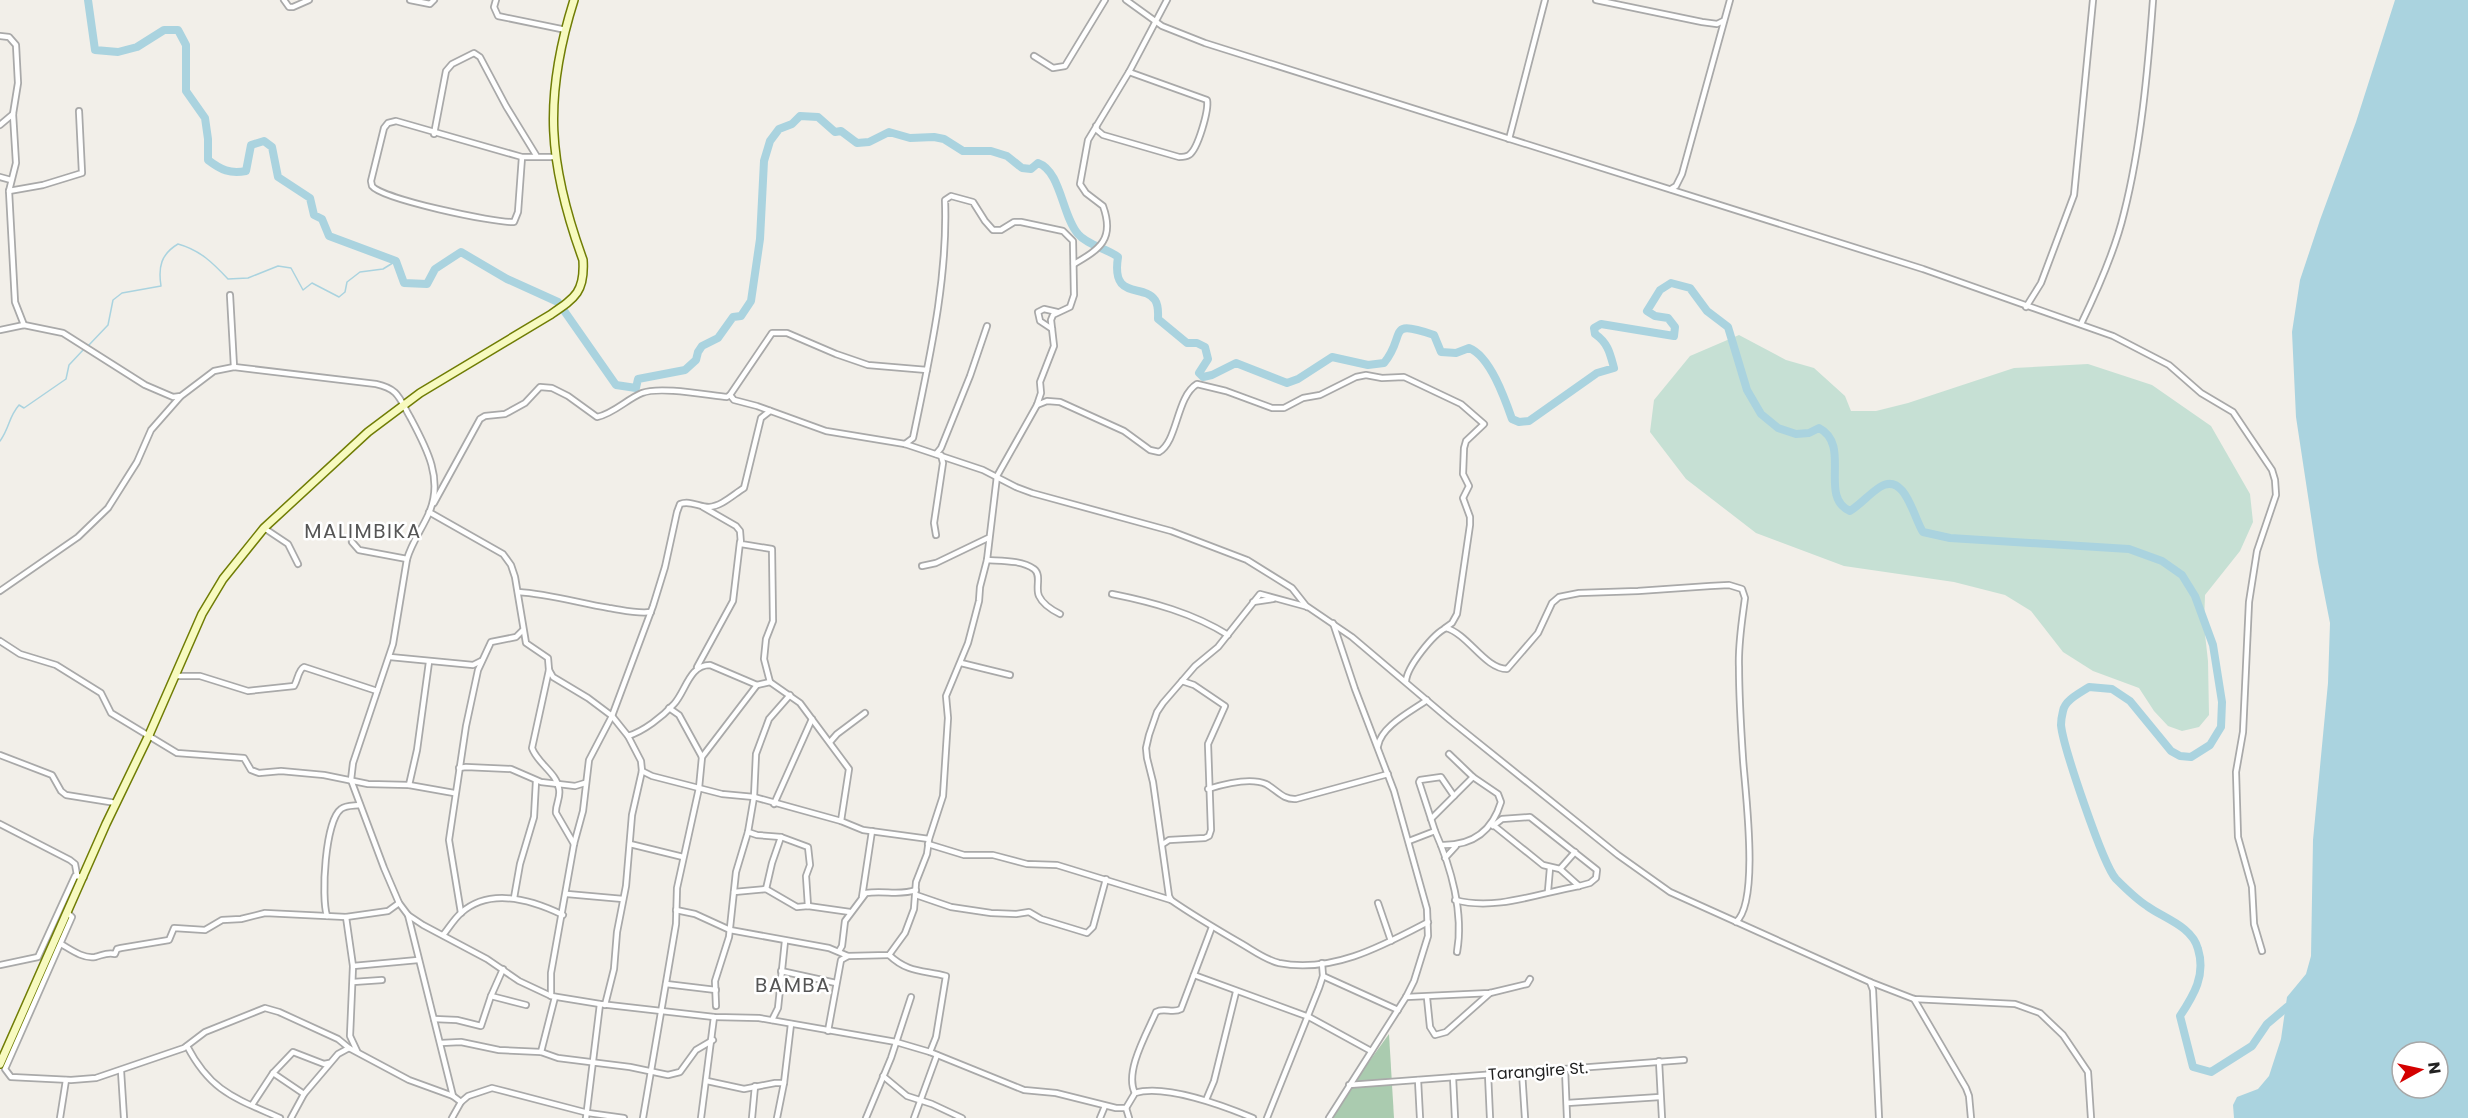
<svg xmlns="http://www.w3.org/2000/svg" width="2468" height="1118" font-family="Poppins,sans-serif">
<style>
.wetland{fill:#c6e0d4}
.cemetery{fill:#aacbaf}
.water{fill:#aad3df;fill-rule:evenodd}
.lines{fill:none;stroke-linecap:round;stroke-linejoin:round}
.stream{stroke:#aad3df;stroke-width:1.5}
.river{stroke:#aad3df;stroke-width:8}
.minor-casing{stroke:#a9a9a9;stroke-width:8}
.secondary-casing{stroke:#707d05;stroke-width:10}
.minor{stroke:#fff;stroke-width:4.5}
.secondary{stroke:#f7fabf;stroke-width:7}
.labels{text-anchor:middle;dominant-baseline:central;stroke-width:5;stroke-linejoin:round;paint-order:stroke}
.street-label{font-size:16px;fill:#222;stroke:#fff}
.quarter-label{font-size:20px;letter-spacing:1.5px;fill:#555;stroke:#fff}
</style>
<rect width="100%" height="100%" fill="#f2efe9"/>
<path class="wetland" d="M1739,335L1786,360L1814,368L1845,396L1851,411H1876L1908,403L2014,368L2088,364L2152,385L2211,426L2250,494L2253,522L2240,551L2205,595L2204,625L2208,661L2209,715L2199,727L2182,731L2168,726L2154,711L2139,688L2093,671L2063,652L2031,611L2005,595L1954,582L1844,566L1756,533L1686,479L1650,432L1654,400L1690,356Z"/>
<path class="cemetery" d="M1389,1034L1394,1118H1331L1342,1099Z"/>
<path class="water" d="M2395,0H2468V1118H2234L2233,1105L2237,1097L2258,1089L2269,1076L2281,1039L2287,997L2306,974L2311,956L2313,840L2328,683L2330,623L2318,562L2296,417L2292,332L2300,280L2320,220L2356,122ZM2402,1052H2438V1088H2402Z"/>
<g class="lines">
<g class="stream">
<path d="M88,346L108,325L113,300L122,293L161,286C158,267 161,254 178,244C200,250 213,263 228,279L248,278L278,266L291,268L303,290L312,283L339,297L345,292L347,282L360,272L383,269L396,261"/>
<path d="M0,441C10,427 8,418 19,405L24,408L66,379L69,365L84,349"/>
</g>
<path class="river" d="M88,0L95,50L118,52L137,47L164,30H178L186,45V91L205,118L208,139V160C221,170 230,174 246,171L251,145L264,141L272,147L278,177L310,198L314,215L322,219L329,236L396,261L404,283L427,284L435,269L461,252L507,279L558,302L616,385L636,388L638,379L685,370L696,360L698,352L702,346L718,338L733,317L741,316L751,301L760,239L764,161L770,141L779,129L792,124L800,116L818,117L835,132L841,131L857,143L869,142L889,132L910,138L934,137L944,139L963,151H991L1007,156L1022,168L1031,169L1038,163C1061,171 1062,216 1078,234C1087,245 1106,248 1118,257C1111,301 1143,283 1155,300C1159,306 1158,313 1158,319L1187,343H1197L1205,347L1208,359L1199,373L1203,377L1212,375L1236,363L1287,383L1298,379L1332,357L1368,365L1384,363C1407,335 1385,318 1434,335L1441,352L1456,353L1469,348C1490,356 1505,399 1512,419L1519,422L1529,421L1597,373L1614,368C1610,353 1608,343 1595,334L1594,328L1601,324L1674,336L1675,327L1668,318L1655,316L1647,311L1660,290L1671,283L1690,288L1707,311L1728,327L1747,390L1761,414L1778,428L1796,434L1809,433L1819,428C1852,445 1818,497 1850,511C1861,504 1869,494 1880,487C1905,471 1914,519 1923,532L1950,538L2129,549L2162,561L2182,575L2195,596L2213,645L2222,702L2221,727L2210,745L2191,757L2180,756L2171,751L2130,701L2112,689L2089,687C2080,693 2065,700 2063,711C2062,715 2061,721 2061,725C2063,746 2103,865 2116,879C2125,888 2136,899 2147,906C2163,918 2192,926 2198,949C2206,975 2194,995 2180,1016L2193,1067L2211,1072L2252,1046L2267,1024L2287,1007"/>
<defs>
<g id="minor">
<path d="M284,0L289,7H293L309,0"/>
<path d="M410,0L430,4L434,0"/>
<path d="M496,0L494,7L498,16L566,30"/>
<path d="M1126,0L1162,26L1205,43L1923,269L2113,336L2169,365L2201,393L2233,412L2272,470L2275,480L2276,495L2257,551L2249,602L2243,732L2236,772L2238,837L2252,887L2254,924L2262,951"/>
<path d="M1596,0L1702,22L1717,24L1723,21"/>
<path d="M0,36L9,37L16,45L18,83L13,114L16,163L9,191L15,302L24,325"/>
<path d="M1034,56L1053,68L1065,66L1105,0"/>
<path d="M0,125L13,114"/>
<path d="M1096,126L1097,130L1103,135L1179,157C1181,157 1186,157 1189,155C1198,149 1209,110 1207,100L1129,72"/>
<path d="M434,134L446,71L452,64L474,53L480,57L506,106L536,155"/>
<path d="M1509,139L1545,0"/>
<path d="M522,157L518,212L514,222C494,223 382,199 372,186L371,181L384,128L388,123L396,121L522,157H555"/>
<path d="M0,177L11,180"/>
<path d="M1671,189L1676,186L1682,174L1730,0"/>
<path d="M9,191L43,185L82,173L79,111"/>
<path d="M1074,264C1100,249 1115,239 1103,206L1086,193L1080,184L1088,140L1129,72L1167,0"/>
<path d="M230,295L234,367"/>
<path d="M2026,307L2041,283L2074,195L2093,0"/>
<path d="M2081,324C2098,289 2115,251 2124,213C2141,146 2148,69 2153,0"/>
<path d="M1052,329L1040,321L1038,312L1044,309L1057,312"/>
<path d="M0,330L24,325L63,333L145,385L173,397L181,396L214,371L234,367L376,384C399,389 399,398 410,417C426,447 444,479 429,513C422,529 412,542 407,559L393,644L353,763L351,780L384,868L399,903L408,915L423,925L487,959L519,981L551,996L600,1004L714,1017L759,1018L896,1042L930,1052L1024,1090L1056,1093L1116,1108H1126L1135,1093C1165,1084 1224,1106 1253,1118"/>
<path d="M927,370L868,365L836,354L787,333H772L730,395L734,400L757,406L826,431L905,444L983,470L1016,487L1032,493L1171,531L1247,560L1292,588L1307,607"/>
<path d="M1037,405L1047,401L1060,402L1124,431L1150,450L1159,452C1178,441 1176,397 1197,384L1226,391L1272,408H1284L1303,398L1320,395L1356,377L1366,375L1382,378L1404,377L1461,404L1484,424L1466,441L1464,448L1463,474L1469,486L1463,498L1470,517V525L1457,614L1452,623L1445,628"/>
<path d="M936,454L941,448L970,376L987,326"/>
<path d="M434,503L480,419L485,416L505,414L525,403L540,387L552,388L568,396L597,417C613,414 627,399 642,393C660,386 707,395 727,397L730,395"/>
<path d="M703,507L736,526L740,531L741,544L772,549L773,621L766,639L764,659L770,682L800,703L849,769L841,821L863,830L929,839"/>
<path d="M429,512L503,554L511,565L515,577L526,643L548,658L549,670L553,677L588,698L612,716L628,736L641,761L642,771L632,815L626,886L617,932L614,969L605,1005"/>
<path d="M264,528L288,544L298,564"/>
<path d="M936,535L934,523L943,463L941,455"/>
<path d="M352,542L359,550L407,559"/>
<path d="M987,560C1001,561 1022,560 1034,569C1042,575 1035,588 1039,596C1043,605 1052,610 1060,614"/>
<path d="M922,566L936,563L988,538"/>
<path d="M0,591L78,537L108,508L137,462L151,430L180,397"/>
<path d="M518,592C549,594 579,603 609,608C623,610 637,614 651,612"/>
<path d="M1112,594C1152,602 1193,613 1228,635"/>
<path d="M1253,602L1273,599"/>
<path d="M0,641L20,654L56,665L101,693L111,713L177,753L244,758L251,770L259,773L281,771L324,775L368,784L409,785L454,793"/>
<path d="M390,657L473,665L481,661"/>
<path d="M961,663L1010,675"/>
<path d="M697,667L733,601L740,542"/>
<path d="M549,670L532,748C537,763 557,773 559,789C561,798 555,805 556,813L574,844"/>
<path d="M175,676H200L248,691L294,686C298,680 298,670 304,667L377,691"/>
<path d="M1406,681C1407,667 1433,634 1446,628C1468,634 1485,669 1507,669L1538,633L1552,603L1559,597L1579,593L1638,591L1710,586L1729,585L1742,589L1745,598C1742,621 1738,644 1739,667C1739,698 1741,729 1743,759C1745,790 1760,902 1736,922"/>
<path d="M790,695L769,719L756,754L754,797L748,832L757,835L781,837L808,847L810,865L806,876L808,906"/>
<path d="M628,736C644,731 662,717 674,704C686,691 689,665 710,665L757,685"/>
<path d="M830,742L837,734L865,713"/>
<path d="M1378,746C1381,726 1412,711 1427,700"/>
<path d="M0,755L52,775L61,791L66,795L116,803"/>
<path d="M702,757L757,685L770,682"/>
<path d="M459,768L466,767L511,769L541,782L575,786L585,783"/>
<path d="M642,771L652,776L722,794L754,797L841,821"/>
<path d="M409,785L417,750L429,662"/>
<path d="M1208,789C1224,784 1250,777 1266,784C1277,790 1283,800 1296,799L1388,774"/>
<path d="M774,804L812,719"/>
<path d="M1431,819L1473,777"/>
<path d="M0,824L70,860L75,864L77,875"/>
<path d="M1492,824L1543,865L1560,869L1579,886"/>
<path d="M1435,831L1419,782L1420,780L1441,777L1454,796"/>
<path d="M1409,841L1435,831C1451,867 1464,913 1457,952"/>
<path d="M630,844L683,857"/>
<path d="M928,844L964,855H993L1027,864L1057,865L1171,900"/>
<path d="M1163,844L1169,840L1205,838L1209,836L1211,830L1208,744L1225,706L1194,685L1182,681"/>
<path d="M1441,845C1472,846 1492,832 1501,802L1498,794L1473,777L1449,754"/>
<path d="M1445,858L1456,846"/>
<path d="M1560,869L1575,852"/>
<path d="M766,889L772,863L781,837"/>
<path d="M1548,891L1550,868"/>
<path d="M734,892L766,889L797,907L808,906L850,912"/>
<path d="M567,894L623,899"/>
<path d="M916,895L951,907L991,913L1016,914L1029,912L1041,919L1087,933L1093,927L1106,879"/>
<path d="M862,897L872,831"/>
<path d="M514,898L520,864L534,817L536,781"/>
<path d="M1455,900C1496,911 1539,893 1579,886L1590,883L1596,878L1597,870L1530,817L1502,819L1493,826"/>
<path d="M1378,903L1391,941"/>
<path d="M676,910L695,914L730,930L829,948L848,956"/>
<path d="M67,912L72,917L5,1069L11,1077L71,1080L96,1078L184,1048L205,1032L265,1008L279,1012L338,1039L349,1048"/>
<path d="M461,913L449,840L466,726L478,670L491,642L516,637L522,631"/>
<path d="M408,915L453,1096L461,1102"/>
<path d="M327,916C321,897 325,821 341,809C346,805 354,806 360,805"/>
<path d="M346,917L353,966L350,1036L357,1051"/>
<path d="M1428,922C1384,945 1332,974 1279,963C1266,960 1254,951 1242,944C1218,930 1194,916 1171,900L1169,896L1153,782L1147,758L1146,748L1149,735L1157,712L1163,703L1195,666L1218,647L1260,594L1308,607L1352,637L1450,720L1618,855L1670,892L1870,982L1914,999L2015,1004L2040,1013L2063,1035L2088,1072L2091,1118"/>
<path d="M443,935C449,928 454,919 461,913C490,887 532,900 563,915"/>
<path d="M61,944C70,949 83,959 95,957C103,955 107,952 115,954L117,949L121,948L169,940L174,928L205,930L222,920L241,919L265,913L346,917L388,911L399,903"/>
<path d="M839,951L842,946L845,921L866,893C884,890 899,896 916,890"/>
<path d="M889,955C908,973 923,970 946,976L936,1037L930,1052"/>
<path d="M0,965L38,957L75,876L84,877"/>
<path d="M353,966L418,960"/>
<path d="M781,971L836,983"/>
<path d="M1194,975L1309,1017L1371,1051"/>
<path d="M1323,976L1398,1010"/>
<path d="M353,982L382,980"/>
<path d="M1870,982L1873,990L1879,1118"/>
<path d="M666,984L716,990"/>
<path d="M491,996L526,1005"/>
<path d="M551,996V973L574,844L583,811L589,760L612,716L653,606L665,567L677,512L680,504C690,500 699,507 709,507C722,506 734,494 744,488L761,418L770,411"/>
<path d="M1406,997L1490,993L1527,984L1530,979"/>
<path d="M1427,998L1430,1027L1435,1035L1446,1032L1490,993"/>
<path d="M1914,999L1966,1088L1969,1096L1971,1118"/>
<path d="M716,1006L715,981L729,937L736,872L748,832"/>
<path d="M434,1019L457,1020L481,1026L491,996L503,969"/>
<path d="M772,1020L778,1008L785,941"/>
<path d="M828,1031L841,960L848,956L889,955L905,933L914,909L916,882L927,854L929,839L943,796L948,718L946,696L968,643L979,601L980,587L987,560L997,476L1037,405L1041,393L1040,382L1054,346L1051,320L1053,315L1070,307L1074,295L1073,241L1063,231L1021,222H1014L1001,230H993L985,221L973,202L951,196L945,200C948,280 929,360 913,438L905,444"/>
<path d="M441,1043L461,1042L499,1050L541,1052L558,1058L630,1067L668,1075L680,1072L696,1050L713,1040"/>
<path d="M187,1046C211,1092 235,1098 280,1118"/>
<path d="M541,1052L555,997"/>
<path d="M1659,1061L1662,1118"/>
<path d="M1565,1069L1567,1118"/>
<path d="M121,1071L124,1118"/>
<path d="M1522,1072L1525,1118"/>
<path d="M273,1073L304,1094"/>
<path d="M1488,1074L1490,1118"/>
<path d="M883,1076L907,1096L932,1104L962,1118"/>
<path d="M1453,1077L1455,1118"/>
<path d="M1418,1080L1420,1118"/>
<path d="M707,1081L744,1089L775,1083H784L791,1024"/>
<path d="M1349,1085L1684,1060"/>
<path d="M1135,1093C1124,1072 1147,1033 1156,1012C1164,1007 1173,1014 1181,1009L1212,927"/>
<path d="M1206,1100L1214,1081L1236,992"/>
<path d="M1567,1103L1660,1097"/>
<path d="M252,1105L273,1073L293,1052L324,1064L329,1063"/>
<path d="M1126,1108L1129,1118"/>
<path d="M60,1118L66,1080"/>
<path d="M291,1118L304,1094L338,1054L349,1048L409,1080L453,1096"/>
<path d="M452,1118L461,1102L468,1096L492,1088L588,1113L624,1118"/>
<path d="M586,1118L600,1004"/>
<path d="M643,1118L676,924L677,888L699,788L702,757L679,715L669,708"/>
<path d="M701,1118L714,1017"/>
<path d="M752,1118L755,1086"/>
<path d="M777,1118L784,1083"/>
<path d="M866,1118L891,1058L911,997"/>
<path d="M914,1118L937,1055"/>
<path d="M1100,1118L1105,1106"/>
<path d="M1267,1118L1319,988L1323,976L1322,963"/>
<path d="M1329,1118L1406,997L1414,981L1428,936L1427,909L1394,791L1355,689L1333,623"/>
</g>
<path id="secondary" d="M0,1064L106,824L149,735L202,614L223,579L264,528L368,432L420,393L550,315C575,298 585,292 583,260C548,164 543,98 574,0"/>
</defs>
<use href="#minor" class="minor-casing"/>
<use href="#secondary" class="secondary-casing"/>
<use href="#minor" class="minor"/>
<use href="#secondary" class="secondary"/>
</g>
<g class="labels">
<g class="street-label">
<text transform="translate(1538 1071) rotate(-4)">Tarangire St.</text>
</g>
<g class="quarter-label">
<text x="363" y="531">MALIMBIKA</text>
<text x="793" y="985">BAMBA</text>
</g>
</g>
<g transform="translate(2420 1070) rotate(82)"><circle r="28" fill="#ffffff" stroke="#a7a7a7" stroke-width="1.5"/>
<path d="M0-4.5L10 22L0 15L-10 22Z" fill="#d40000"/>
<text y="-9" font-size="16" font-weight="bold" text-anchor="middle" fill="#222222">N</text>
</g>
</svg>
